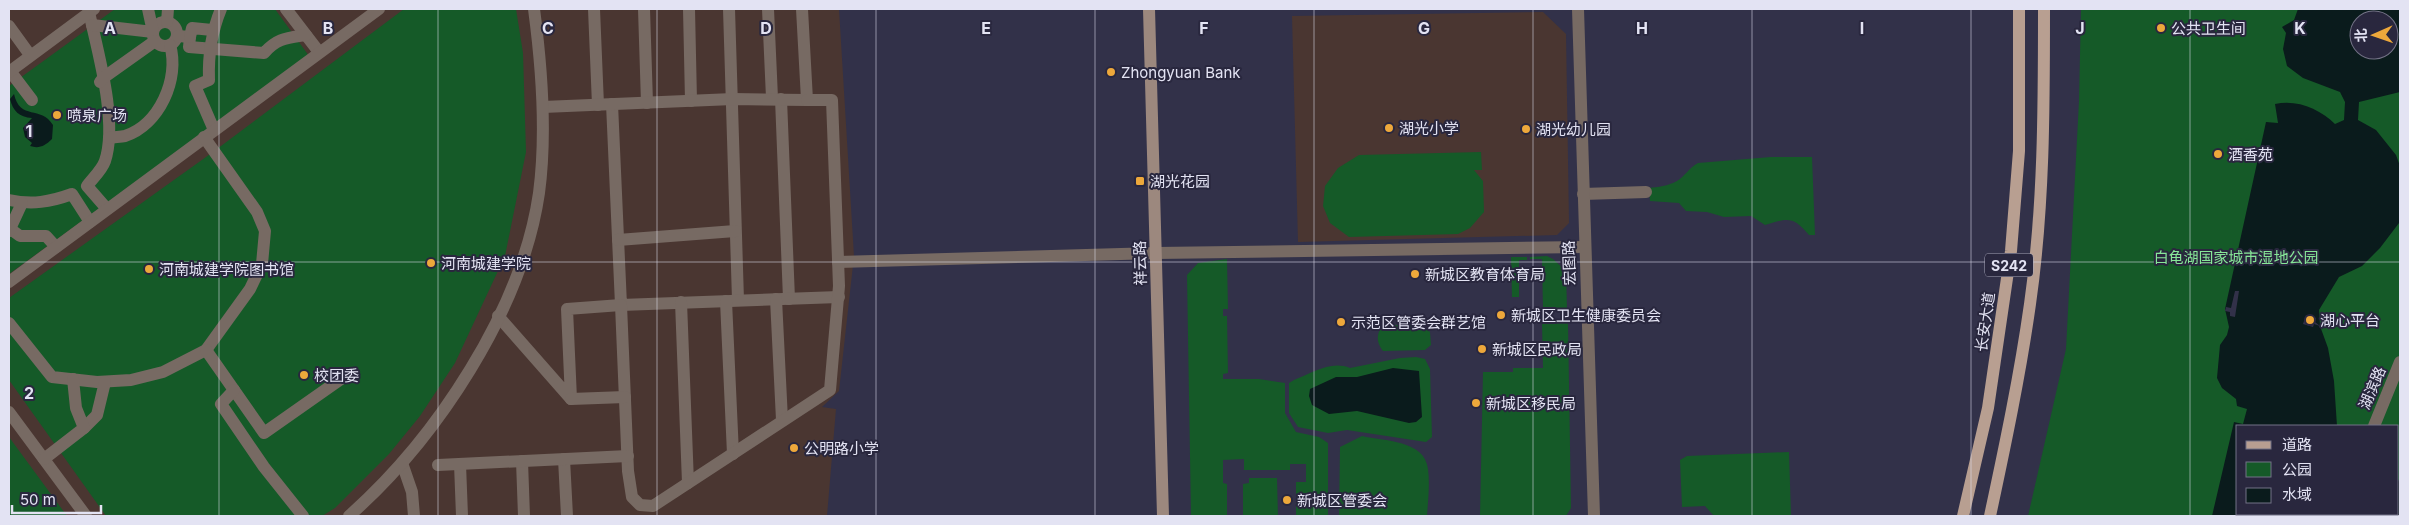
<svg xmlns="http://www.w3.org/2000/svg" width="2409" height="525" font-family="Inter,'Noto Sans SC',sans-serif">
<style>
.education{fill:#4a3631}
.green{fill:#155a28;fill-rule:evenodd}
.water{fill:#0a1b1c;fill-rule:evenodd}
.pier{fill:#323149}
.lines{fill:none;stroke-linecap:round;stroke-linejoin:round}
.minor{stroke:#776a63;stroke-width:12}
.tertiary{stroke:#776a63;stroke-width:12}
.secondary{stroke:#9c887e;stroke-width:12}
.primary{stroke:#b89f91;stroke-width:12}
.grid{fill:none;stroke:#e3e3f3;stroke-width:1;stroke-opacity:0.55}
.poi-dot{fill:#eda83b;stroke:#29273e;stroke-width:2}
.labels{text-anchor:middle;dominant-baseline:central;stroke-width:4;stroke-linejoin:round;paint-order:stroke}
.shield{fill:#29273e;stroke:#ababbd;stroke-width:1}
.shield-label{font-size:14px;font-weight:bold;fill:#e3e3f3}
.poi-label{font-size:15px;fill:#e3e3f3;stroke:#29273e;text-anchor:start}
.park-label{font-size:15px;fill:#87e798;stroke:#29273e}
.street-label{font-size:15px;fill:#e3e3f3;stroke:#29273e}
.grid-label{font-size:16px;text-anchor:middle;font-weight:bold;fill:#e3e3f3;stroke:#29273e;stroke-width:4;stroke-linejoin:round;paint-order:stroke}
</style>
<rect width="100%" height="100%" fill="#323149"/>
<g class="education">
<path d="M9,9H839L854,256L839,391L822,407L836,409L827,516H9Z"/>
<path d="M1543,12L1566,34L1569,223L1557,235L1298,242L1292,16Z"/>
</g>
<g class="green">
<path d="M115,9H275L309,56L9,274V86Z"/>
<path d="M404,9H516L523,53L526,152L505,256L455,363L420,416L389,454L335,508L322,516H106L9,380V298L213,152Z"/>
<path d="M2081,9H2400V476L2398,482V426H2238V514H2386L2385,516H2028L2066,349L2079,101ZM2359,20H2389V50H2359Z"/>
<path d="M1481,152L1482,170H1474L1483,181L1484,212L1470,228L1458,234L1349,237L1330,223L1323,206L1325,186L1338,168L1359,155Z"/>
<path d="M1771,157H1812L1815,235H1809C1793,216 1788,218 1765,225L1751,216L1724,217L1707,212L1686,211L1679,203L1650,201L1649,188C1658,187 1668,186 1677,181C1684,177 1689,168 1698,163Z"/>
<path d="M1547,256L1553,259L1566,271L1567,309L1543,310L1542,259H1530V257Z"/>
<path d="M1511,257H1527V260H1519V297H1512Z"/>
<path d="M1227,259L1228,309H1223V316H1227L1228,373L1223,374V379H1259L1285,383V413L1296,432L1319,437L1328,443V516H1296V482H1306V464H1290V470H1244V459L1223,460V483L1227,484V516H1191L1187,275L1198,263Z"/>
<path d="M1542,323H1568L1571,508L1566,516H1480L1483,372H1513V368H1543Z"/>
<path d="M1383,325H1420L1430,332L1431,345L1425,350L1383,351C1376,342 1376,334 1383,325Z"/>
<path d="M1416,357L1425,359L1430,369L1432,437L1426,442L1347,430L1328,433L1298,427L1289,413V383L1294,380C1312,373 1331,360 1350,368L1400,358Z"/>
<path d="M1362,436C1384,441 1425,440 1428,469C1430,484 1428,501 1427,516H1339L1340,447Z"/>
<path d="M9,437L67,516H9Z"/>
<path d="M1789,452L1791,516H1714L1705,506L1682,507L1680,460L1687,456Z"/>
<path d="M1249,478H1277L1278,516H1243V484L1249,483Z"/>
</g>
<g class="water">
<path d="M2298,9H2400V92L2359,102L2358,120L2376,130L2396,155L2400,166V215L2399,223L2380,248L2362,266L2339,277L2319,310L2320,326L2328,348L2334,381L2337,426H2238V514H2318L2316,516H2212L2234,422L2243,424L2247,409L2237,406L2236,399L2222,388L2217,378L2220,345L2227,335L2229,327L2225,309L2266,122L2278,123L2275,104C2297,99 2320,109 2335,124L2344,120L2345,102L2340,92L2303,78L2287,66L2283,49L2286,33L2282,27L2294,20ZM2359,20H2389V50H2359Z"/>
<path d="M14,94C20,121 41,105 53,125L52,139C45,146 39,149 30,146L32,143L25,137L23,128L32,118C19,117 13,111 10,99Z"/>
<path d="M1393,368L1419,371L1422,417L1416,422L1409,423L1357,411L1329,414L1312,405L1309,396L1310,389L1336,377H1357Z"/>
<path d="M2400,476V516H2385L2386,514H2398V482Z"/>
</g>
<g class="pier">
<path d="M2235,291H2239L2235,317L2230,316V312L2225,311L2226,307L2231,308Z"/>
<path d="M2306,315L2316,318L2315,322L2320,326L2314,324L2313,327L2303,324Z"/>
</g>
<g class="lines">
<g class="minor">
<path d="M286,9L319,52"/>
<path d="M594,9L598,105"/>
<path d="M644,9L647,103"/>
<path d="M689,9L691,101"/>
<path d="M729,9L738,300"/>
<path d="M768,9L772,98"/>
<path d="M89,12C98,53 118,122 105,161C102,170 92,179 87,186L107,209"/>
<circle cx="165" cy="34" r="12"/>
<path d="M167,22L168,9"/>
<path d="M92,25L153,32L148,9"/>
<path d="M9,26L30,55"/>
<path d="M178,36L190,37L189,47L264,53C277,38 287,38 306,35"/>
<path d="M190,37L192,28L212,30"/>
<path d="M10,71L32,100"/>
<path d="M9,72L94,9"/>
<path d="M100,82L103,78L155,41"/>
<path d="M781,99L789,299"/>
<path d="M612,104L621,305L839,297"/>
<path d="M543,107L733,99L807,100L802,9"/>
<path d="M214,130L195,86L209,80C208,54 211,33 221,9"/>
<path d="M109,138C114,137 120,137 125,136C159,125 180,79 170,45"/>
<path d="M1583,194L1646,192"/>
<path d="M9,200C32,205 50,202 72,194L90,222"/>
<path d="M9,228L20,236H46L56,247"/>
<path d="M9,231L22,203"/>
<path d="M618,240L735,231"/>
<path d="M838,262L1156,253L1585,247"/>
<path d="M9,282L379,9"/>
<path d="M776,299L782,420"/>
<path d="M726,301L733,454"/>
<path d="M681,302L688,483"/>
<path d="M498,316L571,399L567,309L621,305L628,471L632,497L640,505L653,506L830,390L839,286L832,100H807"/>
<path d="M9,323L52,377L97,382L131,380L163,372L206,350L250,289L262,264L265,231L257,212L204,137"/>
<path d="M206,350L264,433L348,374"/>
<path d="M234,390L221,404L264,467L303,516"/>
<path d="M571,399L625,397"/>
<path d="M9,412L86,516"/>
<path d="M2374,426L2400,362"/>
<path d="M84,428L97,415L105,382"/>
<path d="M44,459L84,428L76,408L73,379"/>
<path d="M564,459L567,516"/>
<path d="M522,461L524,516"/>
<path d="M402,463L412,492L414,516"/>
<path d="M460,464L462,516"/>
<path d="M438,465L628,456"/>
<path d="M349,516C436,439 522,310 539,193C547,133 542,69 534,9"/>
<path d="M2342,516L2343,514"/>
</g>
<path class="tertiary" d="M1578,9L1594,516"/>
<path class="secondary" d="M1149,9L1163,516"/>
<g class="primary">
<path d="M1963,516L1988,408L2011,251L2019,151V9"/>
<path d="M1990,516C2005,446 2020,375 2030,304C2044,206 2044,107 2044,9"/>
</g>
</g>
<path class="grid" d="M219,9V516M438,9V516M657,9V516M876,9V516M1095,9V516M1314,9V516M1533,9V516M1752,9V516M1971,9V516M2190,9V516M9,262H2400"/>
<g class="poi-dot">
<circle cx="2161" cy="28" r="5"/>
<circle cx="1111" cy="72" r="5"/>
<circle cx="57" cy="115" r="5"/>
<circle cx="1389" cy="128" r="5"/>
<circle cx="1526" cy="129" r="5"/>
<circle cx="2218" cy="154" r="5"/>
<rect x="1135" y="176" width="10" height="10" rx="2.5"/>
<circle cx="431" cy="263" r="5"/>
<circle cx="149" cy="269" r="5"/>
<circle cx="1415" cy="274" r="5"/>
<circle cx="1501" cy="315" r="5"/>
<circle cx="2310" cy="320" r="5"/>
<circle cx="1341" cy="322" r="5"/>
<circle cx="1482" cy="349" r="5"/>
<circle cx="304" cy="375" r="5"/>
<circle cx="1476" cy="403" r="5"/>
<circle cx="794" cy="448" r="5"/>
<circle cx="1287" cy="500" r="5"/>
</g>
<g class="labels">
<rect class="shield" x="1985" y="253.5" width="48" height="23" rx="4"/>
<g class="shield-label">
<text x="2009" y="265">S242</text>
</g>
<g class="poi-label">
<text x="2171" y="28">公共卫生间</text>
<text x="1121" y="72">Zhongyuan Bank</text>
<text x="67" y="115">喷泉广场</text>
<text x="1399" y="128">湖光小学</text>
<text x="1536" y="129">湖光幼儿园</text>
<text x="2228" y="154">酒香苑</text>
<text x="1150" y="181">湖光花园</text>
<text x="441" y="263">河南城建学院</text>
<text x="159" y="269">河南城建学院图书馆</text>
<text x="1425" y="274">新城区教育体育局</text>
<text x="1511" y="315">新城区卫生健康委员会</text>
<text x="2320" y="320">湖心平台</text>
<text x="1351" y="322">示范区管委会群艺馆</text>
<text x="1492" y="349">新城区民政局</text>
<text x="314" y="375">校团委</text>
<text x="1486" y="403">新城区移民局</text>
<text x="804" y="448">公明路小学</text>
<text x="1297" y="500">新城区管委会</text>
</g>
<g class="park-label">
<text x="2236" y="257">白龟湖国家城市湿地公园</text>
</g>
<g class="street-label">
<text transform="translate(1140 263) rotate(-91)">祥云路</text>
<text transform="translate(1569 263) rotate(-92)">宏图路</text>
<text transform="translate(1985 322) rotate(-82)">长安大道</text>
<text transform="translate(2372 388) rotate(-67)">湖滨路</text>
</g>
</g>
<g class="grid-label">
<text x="110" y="34">A</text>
<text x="328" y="34">B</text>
<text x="548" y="34">C</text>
<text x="766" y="34">D</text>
<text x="986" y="34">E</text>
<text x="1204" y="34">F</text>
<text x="1424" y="34">G</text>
<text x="1642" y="34">H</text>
<text x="1862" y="34">I</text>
<text x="2080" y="34">J</text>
<text x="2300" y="34">K</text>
<text x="29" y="137">1</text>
<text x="29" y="399">2</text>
</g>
<rect width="2409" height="525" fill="none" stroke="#e3e3f3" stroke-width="20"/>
<rect x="2236" y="425" width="162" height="90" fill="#29273e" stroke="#737286"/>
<rect x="2246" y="441" width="25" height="8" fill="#b89f91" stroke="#737286"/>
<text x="2282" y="450" font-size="15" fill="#e3e3f3">道路</text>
<rect x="2246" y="462" width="25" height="15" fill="#155a28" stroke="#737286"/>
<text x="2282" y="475" font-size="15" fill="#e3e3f3">公园</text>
<rect x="2246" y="488" width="25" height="15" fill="#0a1b1c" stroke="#737286"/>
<text x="2282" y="500" font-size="15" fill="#e3e3f3">水域</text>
<g transform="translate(2374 35) rotate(268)"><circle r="24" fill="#29273e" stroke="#737286"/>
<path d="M0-4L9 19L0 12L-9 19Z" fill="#eda83b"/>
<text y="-8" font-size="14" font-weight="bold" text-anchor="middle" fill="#e3e3f3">北</text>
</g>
<path d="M12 505v8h89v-8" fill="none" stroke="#e3e3f3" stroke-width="2.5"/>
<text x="20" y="505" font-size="15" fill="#e3e3f3" stroke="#29273e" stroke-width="4" paint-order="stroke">50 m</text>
</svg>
